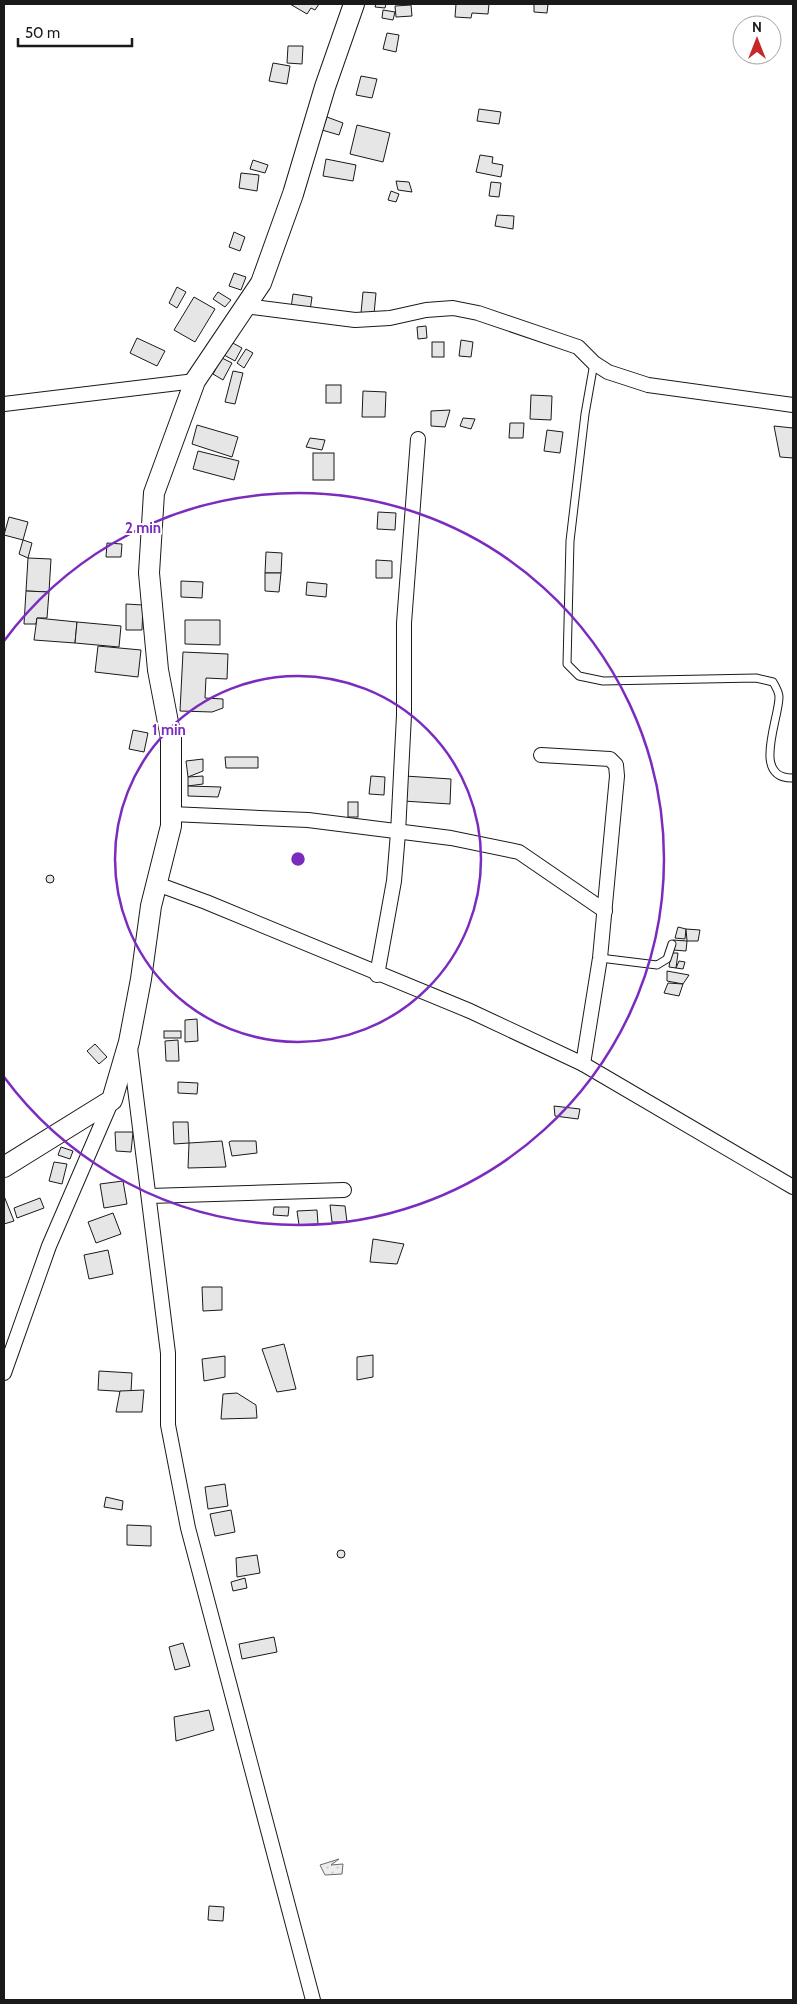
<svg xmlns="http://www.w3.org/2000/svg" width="797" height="2004" font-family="Cabin,sans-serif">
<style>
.grass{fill:url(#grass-dots);stroke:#6a6a6a}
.building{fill:#e6e6e6;stroke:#1a1a1a}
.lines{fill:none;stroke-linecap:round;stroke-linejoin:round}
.lane-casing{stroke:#1a1a1a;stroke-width:9}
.street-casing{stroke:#1a1a1a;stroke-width:16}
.secondary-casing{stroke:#1a1a1a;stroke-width:22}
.lane{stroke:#fff;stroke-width:7}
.street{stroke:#fff;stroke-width:14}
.secondary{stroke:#fff;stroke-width:20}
.ring{fill:none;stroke:#7b2cbf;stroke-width:2.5}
.centre{fill:#7b2cbf;stroke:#fff;stroke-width:2.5}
.ring-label{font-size:15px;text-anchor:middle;font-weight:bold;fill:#7b2cbf;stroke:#fff;stroke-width:4;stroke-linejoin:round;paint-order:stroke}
</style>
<defs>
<pattern id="grass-dots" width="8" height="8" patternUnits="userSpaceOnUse" patternTransform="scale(1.25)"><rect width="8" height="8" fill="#ededed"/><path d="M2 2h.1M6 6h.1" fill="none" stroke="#cbcbcb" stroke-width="1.8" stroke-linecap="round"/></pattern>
</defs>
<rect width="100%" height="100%" fill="#fff"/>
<path class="grass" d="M339,1859L331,1865L343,1864L342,1874L325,1875L320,1865Z"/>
<g class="building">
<path d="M290,4H319L315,10L311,8L307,14Z"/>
<path d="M376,4H386L385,8L375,7Z"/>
<path d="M456,4H489L488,14L472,13L471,18L455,17Z"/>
<path d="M534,4H548L547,13L534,12Z"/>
<path d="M411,5L412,16L396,17L395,6Z"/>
<path d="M383,10L395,12L393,20L382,18Z"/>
<path d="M387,33L399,35L396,52L383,49Z"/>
<path d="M288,46H303L302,64L287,63Z"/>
<path d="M273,63L290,66L287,84L269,81Z"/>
<path d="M361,76L377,79L372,98L356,95Z"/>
<path d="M479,109L501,112L499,124L477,121Z"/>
<path d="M327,117L343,123L339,135L322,130Z"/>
<path d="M357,125L390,133L383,162L350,154Z"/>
<path d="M480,155L493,157L492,163L503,165L501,177L476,172Z"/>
<path d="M326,159L356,165L353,181L323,176Z"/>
<path d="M253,160L268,165L265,173L250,169Z"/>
<path d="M241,173L259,175L257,191L239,188Z"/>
<path d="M396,181L409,182L412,192L398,190Z"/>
<path d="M491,182L501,183L499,197L489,196Z"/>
<path d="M391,191L399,194L396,202L388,200Z"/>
<path d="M497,215L514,216L513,229L495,226Z"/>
<path d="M234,232L245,237L240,251L229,247Z"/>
<path d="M234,273L246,277L241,290L229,286Z"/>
<path d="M177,287L186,292L177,308L169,303Z"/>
<path d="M218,292L231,300L225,307L213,299Z"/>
<path d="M363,292L376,293L374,314L361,313Z"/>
<path d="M293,294L312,297L310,311L291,308Z"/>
<path d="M194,297L215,309L195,342L174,330Z"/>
<path d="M426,326L427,338L418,339L417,327Z"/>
<path d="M137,338L165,351L157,366L130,353Z"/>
<path d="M461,340L473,342L471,357L459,356Z"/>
<path d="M231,342L242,348L235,361L224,355Z"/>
<rect x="432" y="342" width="12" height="15"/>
<path d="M246,349L253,353L244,368L237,363Z"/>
<path d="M222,358L232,363L223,380L213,374Z"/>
<path d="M233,371L243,373L235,404L225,402Z"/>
<rect x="326" y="385" width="15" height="18"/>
<path d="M363,391L386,392L385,417H362Z"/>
<path d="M531,395L552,396L551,420L530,419Z"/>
<path d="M450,410L445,427L431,426V411Z"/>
<path d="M463,418L475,419L471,429L460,426Z"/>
<path d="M510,423H524L523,438H509Z"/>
<path d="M197,425L238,437L232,457L192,444Z"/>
<path d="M774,426L793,428V458L780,457Z"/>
<path d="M547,430L563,432L560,453L544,451Z"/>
<path d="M310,438L325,440L322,450L306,447Z"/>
<path d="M198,451L239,461L234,480L193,469Z"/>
<rect x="313" y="453" width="21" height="27"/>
<path d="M378,512L396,513L395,530L377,529Z"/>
<path d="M9,517L28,522L23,540L4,535Z"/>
<path d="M23,540L32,543L28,558L19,554Z"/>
<path d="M107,543L122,544L121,557H106Z"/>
<path d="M266,552L282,553L281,573H265Z"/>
<path d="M28,558L51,559L49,592L26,591Z"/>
<path d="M376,560L392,561V578H376Z"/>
<path d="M265,573H281L279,592L265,591Z"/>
<path d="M181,581L203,582L202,598L181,597Z"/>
<path d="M307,582L327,584L326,597L306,595Z"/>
<path d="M26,591L49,592L47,618H37L36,624H24Z"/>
<path d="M126,604L143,605L142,630H126Z"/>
<path d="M37,618L77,622L75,643L34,640Z"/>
<path d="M185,620H220V645L185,644Z"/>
<path d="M77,622L121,626L119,647L75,643Z"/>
<path d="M98,646L141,650L138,677L95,672Z"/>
<path d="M183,652L228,654L227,679L206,678L205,698L223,699V708L212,712L180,711Z"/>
<path d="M133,730L148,733L144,752L129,749Z"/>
<path d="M225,757H258V768H226Z"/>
<path d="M203,759V771L188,777L186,761Z"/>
<path d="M203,776V784L188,786V777Z"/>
<path d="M371,776L385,777L384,795L369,794Z"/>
<path d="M405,776L451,779L450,804L403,801Z"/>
<path d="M188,786L221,787L218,797L188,796Z"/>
<rect x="348" y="802" width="10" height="15"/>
<circle cx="50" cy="879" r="4"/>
<path d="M678,927L686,929L685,939L675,938Z"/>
<path d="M686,929L700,930L698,941H687Z"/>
<path d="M673,940L687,941L686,951L673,950Z"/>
<path d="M671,953H678L676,968L669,967Z"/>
<path d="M679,961L685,962L683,969L676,968Z"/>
<path d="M667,971L689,975L683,984L667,981Z"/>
<path d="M668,983L683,984L679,996L664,993Z"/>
<path d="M197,1019L198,1041L185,1042V1020Z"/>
<rect x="164" y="1031" width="17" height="7"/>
<path d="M178,1040L179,1061H166L165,1041Z"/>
<path d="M95,1044L107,1057L99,1064L87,1051Z"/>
<path d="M178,1082L198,1083L197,1094L178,1093Z"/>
<path d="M554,1106L580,1109L578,1119L555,1116Z"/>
<path d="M173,1122H188L189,1143L174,1144Z"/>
<path d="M115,1132H133L131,1152L116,1151Z"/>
<path d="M222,1141L226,1167L188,1168L189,1143Z"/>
<path d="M231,1141H256L257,1153L232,1156L229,1142Z"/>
<path d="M61,1147L73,1151L70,1159L58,1155Z"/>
<path d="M54,1162L67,1164L62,1184L49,1181Z"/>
<path d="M123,1181L127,1204L104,1208L100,1184Z"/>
<path d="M4,1196L14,1221L4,1224Z"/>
<path d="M40,1198L44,1208L17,1218L14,1208Z"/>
<path d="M330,1205L345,1206L347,1222H332Z"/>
<path d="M274,1207H289L288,1216L273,1215Z"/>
<path d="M317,1210L318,1224L299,1225L297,1211Z"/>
<path d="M113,1213L121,1234L96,1243L88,1222Z"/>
<path d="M373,1239L404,1244L397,1264L370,1262Z"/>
<path d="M108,1250L113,1274L89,1279L84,1255Z"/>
<path d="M202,1287H222V1310L203,1311Z"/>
<path d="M284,1344L296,1389L277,1392L262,1349Z"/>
<path d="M373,1355V1377L357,1380V1357Z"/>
<path d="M225,1356V1377L204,1381L202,1359Z"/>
<path d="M99,1371L132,1373L131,1392L98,1390Z"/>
<path d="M144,1390L142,1412H116L120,1391Z"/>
<path d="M237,1393L256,1405L257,1418L221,1419L223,1394Z"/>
<path d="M225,1484L228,1506L208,1509L205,1487Z"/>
<path d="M106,1497L123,1501L122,1510L104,1507Z"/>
<path d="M231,1510L235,1532L215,1536L210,1514Z"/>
<path d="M127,1525L151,1526V1546L127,1545Z"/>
<circle cx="341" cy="1554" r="4"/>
<path d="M257,1555L260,1573L237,1577L236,1558Z"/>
<path d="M245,1578L247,1588L233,1591L231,1582Z"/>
<path d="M274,1637L277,1652L242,1659L239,1644Z"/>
<path d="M183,1643L190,1666L175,1670L169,1647Z"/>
<path d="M209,1710L214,1730L176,1741L174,1717Z"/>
<path d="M209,1906L224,1907L223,1921L208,1920Z"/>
</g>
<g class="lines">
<defs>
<g id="lane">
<path d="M594,363L585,414L570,541L567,664L579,676L603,681L756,678L773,682C776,687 779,692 779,697C779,720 751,779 793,778"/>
<path d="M600,958L657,965L667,959L672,944"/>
</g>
<g id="street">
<path d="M245,306L355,320L390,318L426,310L453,308L478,313L578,347L594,363L608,372L648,385L793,405"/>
<path d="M4,404L195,381"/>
<path d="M541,755L610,759L616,765L617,776L600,958L583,1064"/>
<path d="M171,814L308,820L451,838L519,852L605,911"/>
<path d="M157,884L206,902L470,1011L583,1064L793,1187"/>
<path d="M377,975L394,881L398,833L404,715V623L418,439"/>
<path d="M130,1048L168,1353V1425L188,1528L313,2000"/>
<path d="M149,1196L344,1190"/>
<path d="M4,1373L49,1246L112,1100"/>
</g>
<path id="secondary" d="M4,1167L112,1100L129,1042L141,979L151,906L171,826V738L158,670L149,573L154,493L195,381L261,283L293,194L325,87L354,4"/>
</defs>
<use href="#lane" class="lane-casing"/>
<use href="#street" class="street-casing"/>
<use href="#secondary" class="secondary-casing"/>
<use href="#lane" class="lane"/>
<use href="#street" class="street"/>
<use href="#secondary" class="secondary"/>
</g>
<g class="ring">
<circle cx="298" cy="859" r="183"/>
<path d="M4 641A366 366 0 1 1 4 1077"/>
</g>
<circle cx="298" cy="859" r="8" class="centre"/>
<g class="ring-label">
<text x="143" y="533">2 min</text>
<text x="169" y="735">1 min</text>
</g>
<rect width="797" height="2004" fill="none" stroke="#1a1a1a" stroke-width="10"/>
<g transform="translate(757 40)"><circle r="24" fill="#ffffff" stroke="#a3a3a3"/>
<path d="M0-4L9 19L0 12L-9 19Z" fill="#c62828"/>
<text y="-8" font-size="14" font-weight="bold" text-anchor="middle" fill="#1a1a1a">N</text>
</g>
<path d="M18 38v8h114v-8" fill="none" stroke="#1a1a1a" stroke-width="2.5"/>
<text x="25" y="38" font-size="15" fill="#1a1a1a" stroke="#ffffff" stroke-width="4" paint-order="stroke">50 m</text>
</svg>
